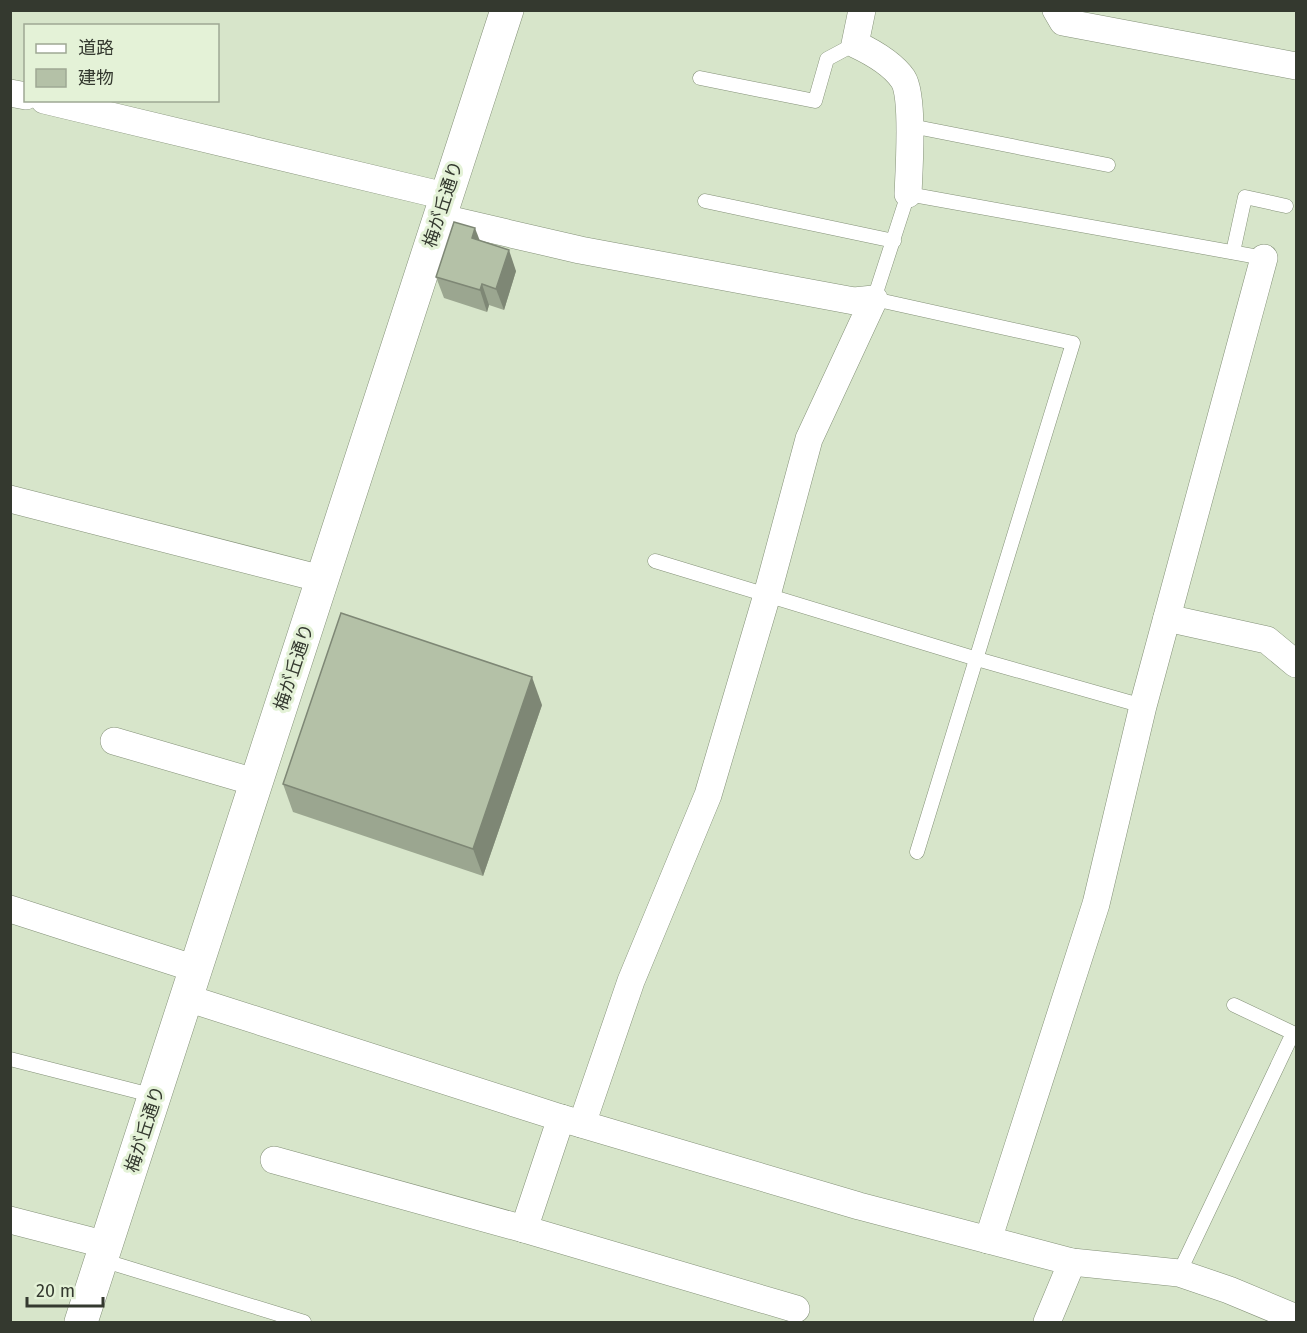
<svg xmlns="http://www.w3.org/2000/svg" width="1307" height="1333" font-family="'Fira Sans','Noto Sans JP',sans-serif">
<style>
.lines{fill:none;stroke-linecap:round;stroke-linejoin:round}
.service-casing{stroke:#849178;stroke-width:15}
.minor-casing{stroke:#849178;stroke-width:28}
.tertiary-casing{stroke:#849178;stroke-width:34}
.service{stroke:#fff;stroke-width:14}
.minor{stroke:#fff;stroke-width:27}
.tertiary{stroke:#fff;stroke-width:33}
.wall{fill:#9ba690}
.shaded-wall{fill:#7e8775}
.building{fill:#b4c1a7;stroke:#7e8775;stroke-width:1.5}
.labels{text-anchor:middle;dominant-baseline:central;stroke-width:6;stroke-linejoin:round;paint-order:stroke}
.street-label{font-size:18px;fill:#34392f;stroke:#e4f2d7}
</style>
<rect width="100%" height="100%" fill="#d7e5ca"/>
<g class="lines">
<defs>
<g id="service">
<path d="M700,78L815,101L827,59L855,44"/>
<path d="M911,126L1108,165"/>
<path d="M705,201L894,241"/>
<path d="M1233,252L1245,197L1286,206"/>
<path d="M655,561L977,659L1143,706"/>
<path d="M917,852L1073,343L874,299L908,194L1264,258"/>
<path d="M10,1059L155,1096"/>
<path d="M102,1260L304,1322"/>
<path d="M1179,1273L1293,1033L1234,1005"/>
</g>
<g id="minor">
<path d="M862,10L855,44C872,52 892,63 903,79C914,96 909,171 908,194"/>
<path d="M1056,10L1063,22L1296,66"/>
<path d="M10,93L26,96"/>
<path d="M44,100L445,196"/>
<path d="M438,217L580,250L854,301L874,299L809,439L767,595L708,795L631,981L582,1124"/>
<path d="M10,499L322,579"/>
<path d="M1167,618L1267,640L1296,664"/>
<path d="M114,741L258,783"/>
<path d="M10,909L196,969"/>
<path d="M187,998L561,1118L859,1206L1072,1262L1179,1273L1229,1290L1296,1318"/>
<path d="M274,1160L524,1229L796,1309"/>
<path d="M10,1220L107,1245"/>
<path d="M524,1229L561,1118"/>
<path d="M988,1240L1096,904L1143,706L1264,258"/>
<path d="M1047,1322L1072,1262"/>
</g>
<path id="tertiary" d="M81,1322L507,10"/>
</defs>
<use href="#service" class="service-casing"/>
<use href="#minor" class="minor-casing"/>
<use href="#tertiary" class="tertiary-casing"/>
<use href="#service" class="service"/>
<use href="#minor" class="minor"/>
<use href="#tertiary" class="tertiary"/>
</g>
<g class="wall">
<path d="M479,241L516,271L504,310L489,305L487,312L444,298L436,277Z"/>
<path d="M542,705L483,876L293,812L283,784Z"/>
</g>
<g class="shaded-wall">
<path d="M475,228L483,249L472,238Z"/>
<path d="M509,250L516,271L504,310L496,289Z"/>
<path d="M482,284L489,305L487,312L480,290Z"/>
<path d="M532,677L542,705L483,876L473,849Z"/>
</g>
<g class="building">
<path d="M454,222L475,228L472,238L509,250L496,289L482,284L480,290L436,277Z"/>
<path d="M341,613L532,677L473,849L283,784Z"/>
</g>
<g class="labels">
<g class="street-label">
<text transform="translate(443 204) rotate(-72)">梅が丘通り</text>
<text transform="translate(294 667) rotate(-72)">梅が丘通り</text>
<text transform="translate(145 1129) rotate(-72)">梅が丘通り</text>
</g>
</g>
<rect width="1307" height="1333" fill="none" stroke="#34392f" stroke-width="24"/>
<rect x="24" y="24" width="195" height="78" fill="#e4f2d7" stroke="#9ea894" stroke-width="1.5"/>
<rect x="36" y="44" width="30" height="9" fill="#ffffff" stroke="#9ea894" stroke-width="1.5"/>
<text x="78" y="54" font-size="18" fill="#34392f">道路</text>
<rect x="36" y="69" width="30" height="18" fill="#b4c1a7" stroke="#9ea894" stroke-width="1.5"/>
<text x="78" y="84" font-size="18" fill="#34392f">建物</text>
<path d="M27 1297v9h76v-9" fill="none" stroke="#34392f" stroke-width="3"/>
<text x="36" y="1297" font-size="18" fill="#34392f" stroke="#e4f2d7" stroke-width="4.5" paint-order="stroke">20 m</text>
</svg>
